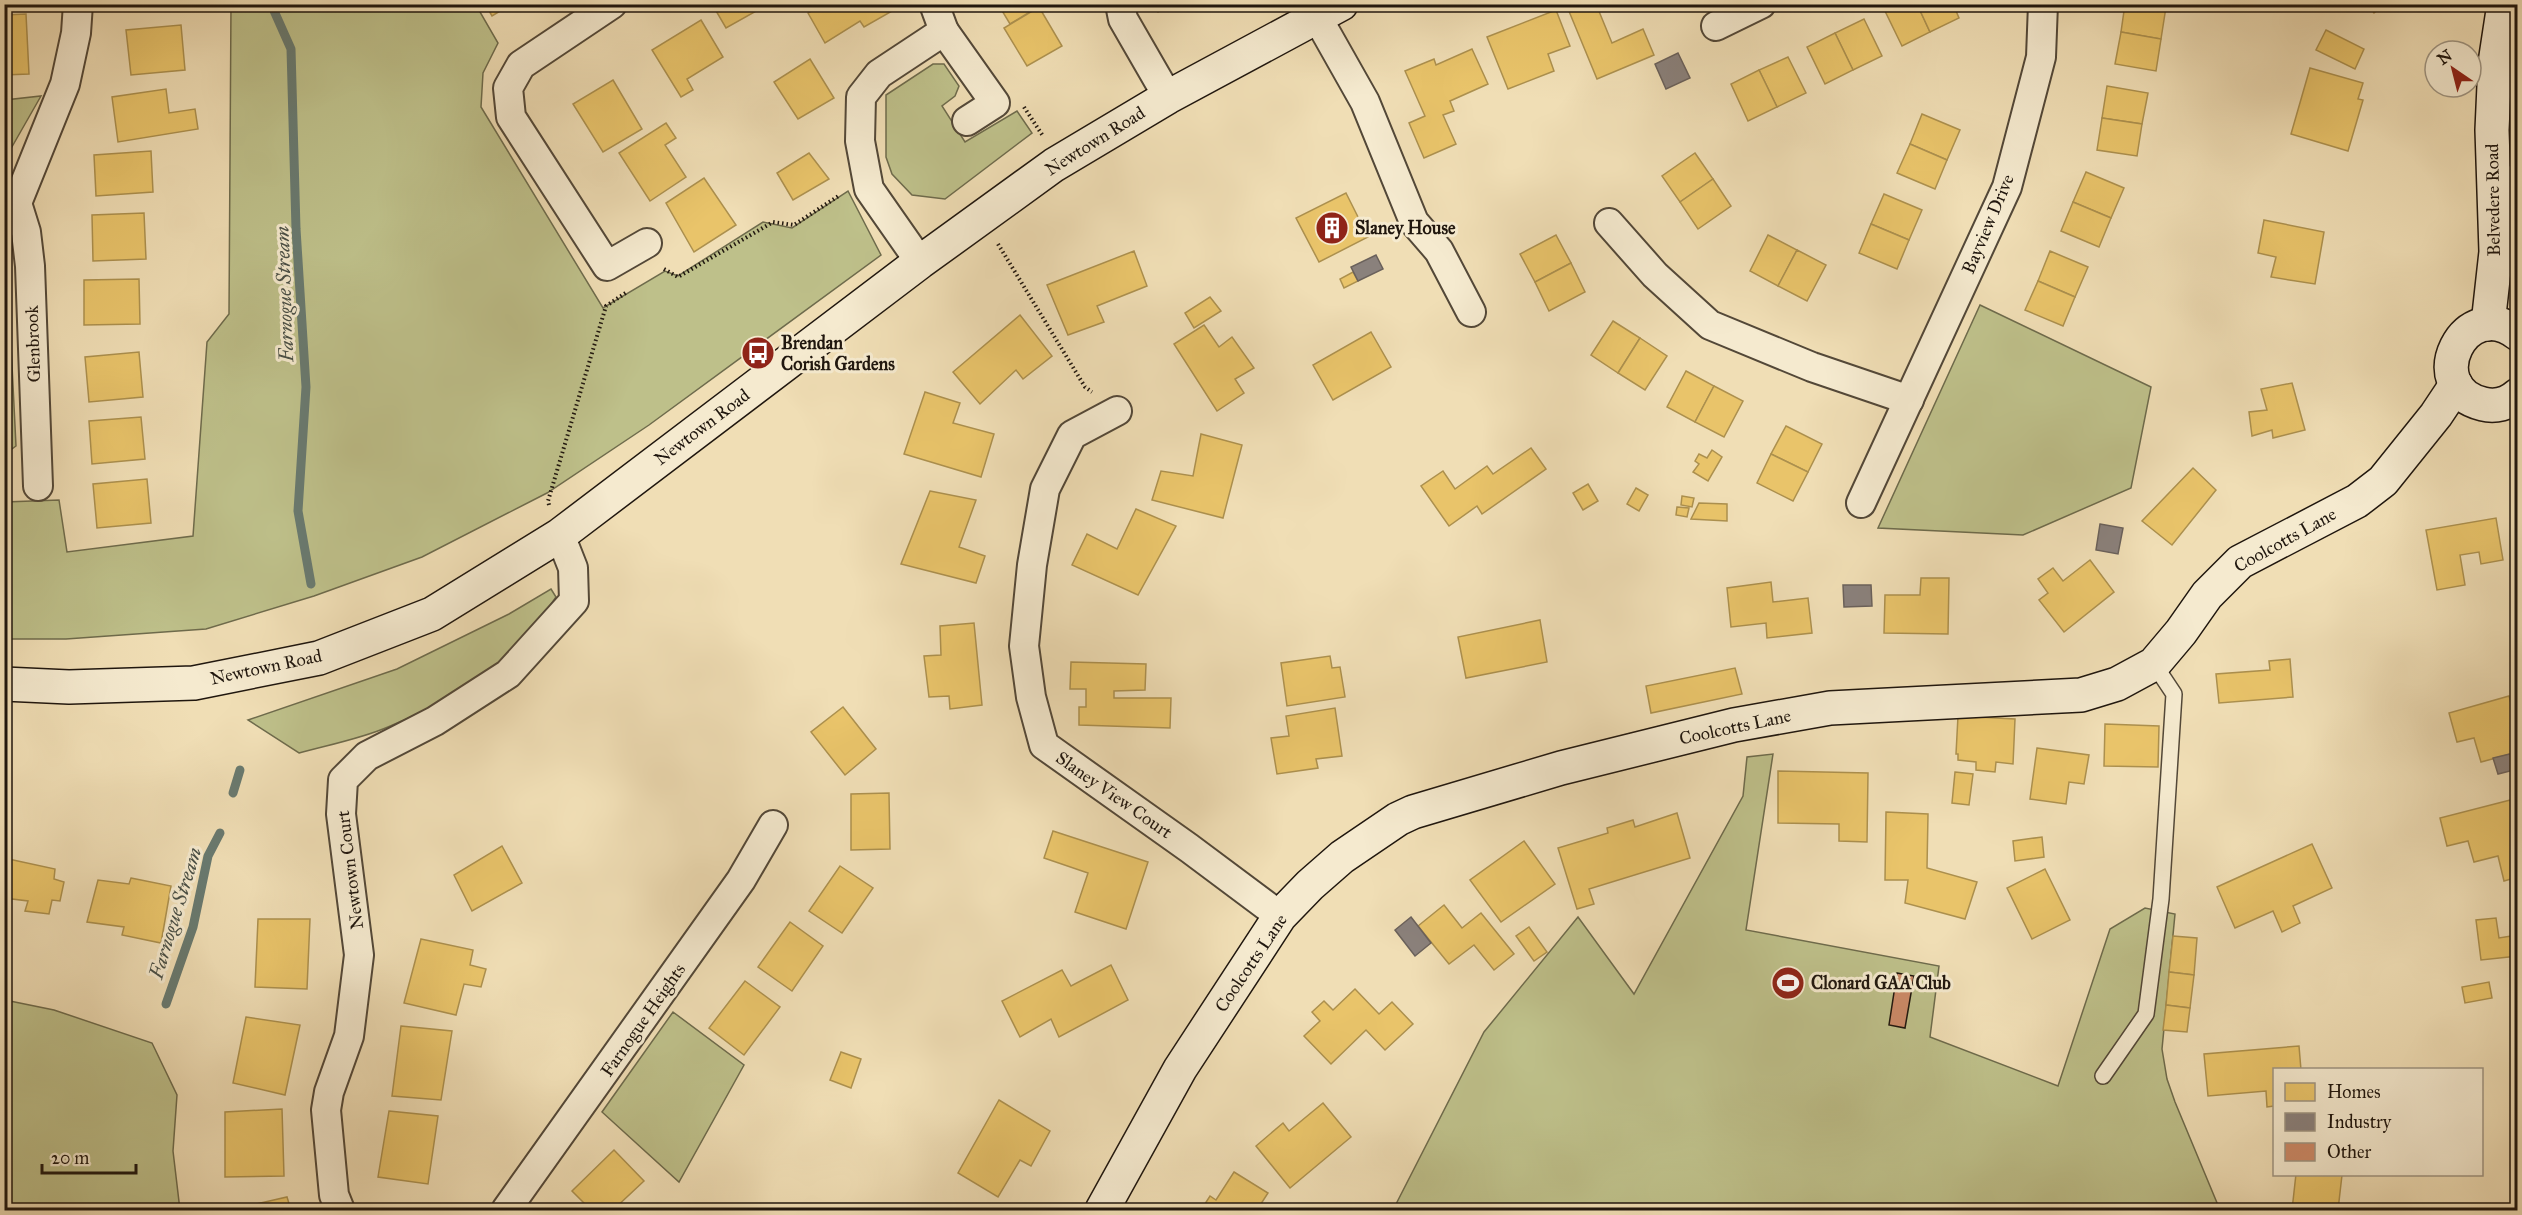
<svg xmlns="http://www.w3.org/2000/svg" width="2522" height="1215" font-family="'IM FELL Great Primer',serif">
<style>
.green{fill:#bec08a;stroke:#6e6b4c;stroke-width:1.5}
.homes{fill:#e9c46a;stroke:#ac904e;stroke-width:1.5}
.industry{fill:#8a817c;stroke:#6a615b;stroke-width:1.5}
.lines{fill:none;stroke-linecap:round;stroke-linejoin:round}
.stream{stroke:#697a70;stroke-width:9}
.building{fill:#cc8a68;stroke:#1f160e;stroke-width:1.5}
.lane-casing{stroke:#534838;stroke-width:18}
.street-casing{stroke:#534838;stroke-width:32}
.secondary-casing{stroke:#1f160e;stroke-width:36}
.path{stroke:#1f160e;stroke-width:4;stroke-dasharray:1.5 3;stroke-linecap:butt}
.lane{stroke:#f5eacf;stroke-width:15}
.street{stroke:#f5eacf;stroke-width:28}
.secondary{stroke:#f5eacf;stroke-width:33}
.labels{text-anchor:middle;dominant-baseline:central;stroke-width:6;stroke-linejoin:round;paint-order:stroke}
.street-label{font-size:18px;fill:#1f160e;stroke:#f5eacf}
.poi-label{font-size:18px;font-weight:bold;fill:#1f160e;stroke:#f5eacf;text-anchor:start}
.water-label{font-size:20px;font-style:italic;fill:#4a5047;stroke:#f5eacf}
</style>
<rect width="100%" height="100%" fill="#f0deb5"/>
<filter id="stains"><feTurbulence type="fractalNoise" baseFrequency=".00333" numOctaves="4"/><feColorMatrix values="0 0 0 0 .2 0 0 0 0 .09 0 0 0 0 .02 0 0 0 .5 -.17"/></filter>
<radialGradient id="worn" r=".72"><stop offset=".6" stop-color="#630" stop-opacity="0"/><stop offset="1" stop-color="#630" stop-opacity=".3"/></radialGradient>
<g class="green">
<path d="M231,5H476L498,43L483,73L481,107L603,308L665,271L678,276L763,222L792,228L848,191L881,255L649,425L547,493L422,557L314,596L206,629L66,639H5V502L59,500L67,552L193,536L207,342L229,314Z"/>
<path d="M933,64H944L959,86L955,96L942,106L965,142L1017,111L1032,133L945,199L912,195L892,174L886,157V95Z"/>
<path d="M41,96L5,159V100Z"/>
<path d="M4,262L7,264L16,446L5,454Z"/>
<path d="M1980,305L2151,387L2131,488L2023,535L1878,528Z"/>
<path d="M551,589L556,597C518,659 454,700 388,727C360,739 328,745 299,753L248,720L397,669L509,614Z"/>
<path d="M1773,754L1746,930L1939,966L1930,1037L2058,1086L2110,929L2145,908L2175,914L2162,1049L2167,1079L2175,1102L2220,1210H1393L1484,1032L1578,917L1634,994L1743,796L1747,757Z"/>
<path d="M5,1000L54,1010L152,1043L177,1095L173,1151L180,1210H5Z"/>
<path d="M673,1012L744,1065L679,1182L602,1112Z"/>
</g>
<g class="homes">
<path d="M485,4H512L492,16Z"/>
<path d="M712,4H766L767,5L726,28Z"/>
<path d="M822,4H900L901,6L864,27L860,21L825,43L808,13Z"/>
<path d="M998,4H1043L1010,24Z"/>
<path d="M1153,4H1172L1158,12Z"/>
<path d="M1566,4H1596L1612,43L1643,29L1654,55L1597,79Z"/>
<path d="M1893,4H1917L1930,32L1902,46L1884,9Z"/>
<path d="M1917,4H1953L1959,18L1930,32Z"/>
<path d="M2125,4L2166,7L2161,39L2121,32Z"/>
<path d="M2368,4H2385L2374,13Z"/>
<path d="M1039,7L1062,46L1027,66L1004,28Z"/>
<path d="M1556,10L1570,46L1548,54L1554,71L1508,89L1487,37Z"/>
<path d="M26,14L29,74L4,75V15Z"/>
<path d="M1864,19L1882,56L1853,70L1835,33Z"/>
<path d="M701,20L723,57L687,79L693,90L681,97L652,50Z"/>
<path d="M181,25L185,70L131,75L126,30Z"/>
<path d="M2326,30L2364,49L2355,69L2316,50Z"/>
<path d="M2121,32L2161,39L2156,71L2115,64Z"/>
<path d="M1835,33L1853,70L1825,84L1807,47Z"/>
<path d="M1472,49L1488,84L1450,101L1454,111L1443,115L1456,144L1424,158L1409,123L1425,116L1405,71L1434,59L1436,65Z"/>
<path d="M1788,57L1806,93L1777,107L1759,70Z"/>
<path d="M810,59L834,98L798,119L774,82Z"/>
<path d="M2310,68L2363,83L2358,99L2363,100L2348,151L2291,134Z"/>
<path d="M1759,70L1777,107L1748,121L1731,84Z"/>
<path d="M613,80L642,129L603,152L573,104Z"/>
<path d="M2107,86L2148,93L2142,124L2102,118Z"/>
<path d="M166,89L169,113L195,109L198,129L118,142L112,97Z"/>
<path d="M1922,114L1960,130L1947,160L1910,144Z"/>
<path d="M2102,118L2142,124L2137,156L2097,150Z"/>
<path d="M666,123L676,138L665,145L686,177L650,201L619,153Z"/>
<path d="M1910,144L1947,160L1935,189L1897,173Z"/>
<path d="M151,151L153,192L96,196L94,155Z"/>
<path d="M809,153L829,179L793,200L777,173Z"/>
<path d="M1695,153L1713,179L1680,202L1662,176Z"/>
<path d="M2086,172L2124,188L2111,218L2073,202Z"/>
<path d="M704,178L736,225L694,252L666,203Z"/>
<path d="M1713,179L1731,206L1698,229L1680,202Z"/>
<path d="M1346,193L1368,237L1319,262L1296,218Z"/>
<path d="M1884,194L1922,210L1909,240L1871,224Z"/>
<path d="M2073,202L2111,218L2099,247L2061,231Z"/>
<path d="M144,213L146,259L93,261L92,215Z"/>
<path d="M2264,220L2324,232L2315,284L2271,277L2276,257L2258,253Z"/>
<path d="M1871,224L1909,240L1897,269L1859,253Z"/>
<path d="M1556,235L1571,263L1535,282L1520,254Z"/>
<path d="M1768,235L1797,250L1778,286L1750,271Z"/>
<path d="M1797,250L1826,265L1807,301L1778,286Z"/>
<path d="M1134,251L1147,286L1097,306L1104,322L1068,335L1047,285Z"/>
<path d="M2050,251L2088,267L2075,297L2038,281Z"/>
<path d="M1571,263L1585,292L1549,311L1535,282Z"/>
<path d="M1353,272L1358,281L1344,288L1340,279Z"/>
<path d="M139,279L140,324L84,325V280Z"/>
<path d="M2038,281L2075,297L2063,326L2025,310Z"/>
<path d="M1210,297L1221,311L1194,328L1185,313Z"/>
<path d="M1020,315L1052,356L1023,379L1016,370L980,404L953,372Z"/>
<path d="M1613,321L1640,338L1618,373L1591,355Z"/>
<path d="M1204,325L1219,347L1232,337L1254,368L1235,379L1244,393L1217,411L1174,344Z"/>
<path d="M1371,332L1391,367L1333,400L1313,365Z"/>
<path d="M1640,338L1667,356L1645,390L1618,373Z"/>
<path d="M139,352L143,397L89,402L85,357Z"/>
<path d="M1686,371L1714,386L1695,422L1667,407Z"/>
<path d="M2292,383L2305,430L2273,438L2272,430L2252,436L2249,412L2267,410L2261,389Z"/>
<path d="M1714,386L1743,401L1724,437L1695,422Z"/>
<path d="M925,392L960,403L953,423L994,434L981,477L904,454Z"/>
<path d="M141,417L145,459L92,464L89,421Z"/>
<path d="M1786,426L1822,444L1808,472L1771,454Z"/>
<path d="M1201,434L1242,445L1223,518L1152,500L1161,471L1193,476Z"/>
<path d="M1531,448L1546,469L1482,514L1477,506L1449,526L1421,486L1443,471L1455,489L1487,466L1493,474Z"/>
<path d="M1712,450L1722,457L1708,481L1693,472L1699,464L1695,461L1699,454L1707,458Z"/>
<path d="M1771,454L1808,472L1793,501L1757,483Z"/>
<path d="M2193,468L2216,490L2172,545L2142,521Z"/>
<path d="M147,479L151,523L97,528L93,484Z"/>
<path d="M1588,484L1598,501L1583,510L1573,493Z"/>
<path d="M1636,488L1648,495L1639,511L1627,504Z"/>
<path d="M930,491L976,500L959,547L985,556L976,583L901,564Z"/>
<path d="M1682,496L1694,498L1692,507L1681,505Z"/>
<path d="M1699,503L1727,504V521L1691,519Z"/>
<path d="M1677,507L1689,508L1687,517L1676,515Z"/>
<path d="M1136,509L1176,526L1138,595L1072,565L1087,534L1117,549Z"/>
<path d="M2496,518L2503,560L2481,564L2479,552L2460,555L2465,585L2437,590L2426,530Z"/>
<path d="M2090,560L2114,592L2064,632L2039,600L2048,593L2038,579L2053,568L2063,581Z"/>
<path d="M1921,578H1949L1948,634L1884,633L1885,595H1920Z"/>
<path d="M1771,582L1773,602L1808,598L1812,633L1767,638L1766,623L1731,627L1727,588Z"/>
<path d="M1540,620L1547,662L1466,678L1458,637Z"/>
<path d="M974,623L982,705L950,709L949,696L929,697L924,656L941,655L940,626Z"/>
<path d="M1330,656L1332,668L1340,667L1345,697L1287,706L1281,663Z"/>
<path d="M2290,659L2293,697L2219,703L2216,674L2270,670L2269,661Z"/>
<path d="M1071,662L1146,664L1145,690L1114,691V698H1171L1170,728L1079,725V707H1086V689H1070Z"/>
<path d="M1735,668L1742,694L1651,713L1646,686Z"/>
<path d="M2509,696L2518,729V752L2481,762L2474,738L2457,742L2449,713Z"/>
<path d="M843,707L876,749L845,775L811,732Z"/>
<path d="M1335,708L1342,756L1316,759L1318,768L1277,774L1271,738L1289,736L1286,716Z"/>
<path d="M1958,716L2015,719L2013,764L1996,762L1995,772L1976,770V762L1958,760V754H1956Z"/>
<path d="M2105,724L2159,726L2158,767L2104,766Z"/>
<path d="M2037,748L2089,755L2084,784L2069,782L2066,804L2030,799Z"/>
<path d="M1778,771L1868,773L1867,842L1839,841V824L1778,823Z"/>
<path d="M1955,772L1973,774L1969,805L1952,803Z"/>
<path d="M889,793L890,849L851,850V794Z"/>
<path d="M2518,798V877L2504,881L2498,856L2474,862L2468,841L2447,846L2440,818Z"/>
<path d="M1886,812L1928,814L1927,868L1977,882L1965,919L1905,903L1908,880H1885Z"/>
<path d="M1677,813L1690,858L1589,889L1594,904L1577,909L1558,848L1608,833L1607,828L1633,820L1635,827Z"/>
<path d="M1053,831L1148,862L1126,929L1075,912L1088,873L1044,858Z"/>
<path d="M2042,837L2044,857L2015,861L2013,841Z"/>
<path d="M1524,841L1555,884L1501,922L1470,880Z"/>
<path d="M2312,844L2332,888L2293,906L2300,923L2282,932L2273,911L2235,928L2217,887Z"/>
<path d="M502,846L522,883L472,911L454,875Z"/>
<path d="M4,858L55,869L54,879L64,882L60,901L52,900L49,914L25,911L28,901L4,898Z"/>
<path d="M840,866L873,888L842,933L809,911Z"/>
<path d="M2045,869L2070,920L2032,939L2007,888Z"/>
<path d="M131,878L171,886L161,943L122,935L124,927L87,922L98,880L129,884Z"/>
<path d="M1444,905L1462,928L1481,913L1514,954L1494,970L1474,945L1449,964L1418,926Z"/>
<path d="M2496,918L2499,938L2518,935V956L2481,960L2476,920Z"/>
<path d="M258,919H310L307,989L255,987Z"/>
<path d="M790,922L823,946L792,991L758,967Z"/>
<path d="M1529,927L1547,952L1534,961L1516,936Z"/>
<path d="M2173,936L2197,938L2194,975L2169,972Z"/>
<path d="M421,939L473,950L470,965L486,969L481,987L464,984L456,1015L404,1003Z"/>
<path d="M1111,965L1128,1000L1059,1037L1051,1019L1020,1037L1002,1001L1062,970L1071,986Z"/>
<path d="M2169,972L2194,975L2190,1008L2166,1005Z"/>
<path d="M745,981L780,1007L744,1055L709,1028Z"/>
<path d="M2489,982L2492,998L2465,1003L2462,987Z"/>
<path d="M1355,989L1379,1014L1392,1002L1413,1024L1385,1050L1366,1030L1331,1064L1304,1036L1320,1021L1312,1012L1324,1001L1333,1010Z"/>
<path d="M2166,1005L2190,1008L2187,1032L2163,1030Z"/>
<path d="M246,1017L300,1025L285,1095L233,1083Z"/>
<path d="M401,1026L452,1031L441,1100L392,1096Z"/>
<path d="M2299,1046L2301,1070H2274V1106L2267,1107L2266,1091L2208,1096L2204,1054Z"/>
<path d="M841,1052L861,1059L851,1088L830,1080Z"/>
<path d="M999,1100L1050,1131L1031,1166L1020,1160L998,1197L958,1173Z"/>
<path d="M1323,1103L1351,1137L1290,1188L1256,1146L1283,1123L1289,1131Z"/>
<path d="M282,1109L284,1176L225,1177V1112Z"/>
<path d="M389,1111L438,1116L428,1184L378,1177Z"/>
<path d="M614,1150L644,1181L613,1210H591L572,1191Z"/>
<path d="M1234,1172L1268,1193L1257,1210H1201L1210,1196L1216,1200Z"/>
<path d="M2296,1174L2342,1175L2338,1210H2292Z"/>
<path d="M287,1197L291,1210H238V1208Z"/>
</g>
<g class="industry">
<path d="M1678,53L1690,78L1666,89L1655,64Z"/>
<path d="M1376,255L1383,269L1358,281L1351,267Z"/>
<path d="M2100,524L2123,528L2118,554L2096,550Z"/>
<path d="M1843,585H1871L1872,606L1844,607Z"/>
<path d="M2518,752V769L2498,774L2493,758Z"/>
<path d="M1411,917L1431,943L1415,956L1395,930Z"/>
</g>
<g class="lines">
<g class="stream">
<path d="M271,4L291,49L296,229L306,387L298,511L311,584"/>
<path d="M233,793L240,770"/>
<path d="M166,1004L193,927L208,856L220,833"/>
</g>
</g>
<path class="building" d="M1897,973L1914,976L1905,1028L1889,1025Z"/>
<g class="lines">
<defs>
<g id="lane">
<path d="M2493,176L2518,173"/>
<path d="M2103,1076L2146,1014L2161,899L2174,694L2154,664"/>
</g>
<g id="street">
<path d="M612,4L521,65L508,88L511,117L607,266L647,243"/>
<path d="M1120,4L1123,19L1168,97"/>
<path d="M1317,17L1365,102L1414,222L1439,251L1471,312"/>
<path d="M1716,26L1761,4"/>
<path d="M944,31L995,103L967,121"/>
<path d="M17,203L26,232L30,266L38,486"/>
<path d="M4,215L17,203L65,84L76,33L78,4"/>
<path d="M1609,223L1655,275L1710,325L1812,367L1909,400"/>
<path d="M920,262L869,189L860,141L861,97L879,74L944,31L934,4"/>
<path d="M1117,411L1072,435L1045,489L1032,565L1024,646L1031,697L1044,745L1189,848L1280,916"/>
<path d="M1861,503L2007,187L2041,57L2043,4"/>
<path d="M340,1210L334,1195L326,1110L329,1092L349,1036L359,955L341,814L343,780L367,756L435,721L508,674L574,601L573,568L560,535"/>
<path d="M506,1210L741,880L773,825"/>
</g>
<g id="secondary">
<path d="M2488,324L2496,252L2492,130L2495,63L2504,4"/>
<path d="M2518,334C2465,292 2418,388 2483,404C2495,407 2508,404 2518,395"/>
<path d="M4,684L69,687L194,683L319,658L432,614L560,535L920,262L1054,165L1168,97L1341,4"/>
<path d="M1102,1210L1180,1069L1280,916L1310,885L1342,857L1398,819L1413,812L1561,768L1734,725L1830,708L2081,695L2117,684L2154,664L2181,632L2207,595L2240,562L2357,501L2383,481L2436,415L2456,385"/>
</g>
</defs>
<use href="#lane" class="lane-casing"/>
<use href="#street" class="street-casing"/>
<use href="#secondary" class="secondary-casing"/>
<g class="path">
<path d="M1024,107L1043,136"/>
<path d="M998,244L1085,387L1092,392"/>
<path d="M664,269L678,277L773,222L794,225L840,195"/>
<path d="M549,505L548,501L606,306L627,292"/>
</g>
<use href="#lane" class="lane"/>
<use href="#street" class="street"/>
<use href="#secondary" class="secondary"/>
</g>
<defs>
<symbol id="building-disc" viewBox="-11 -11 22 22"><circle r="9.5" fill="#8f2418" stroke="#f5eacf"/><path d="M-4-6H4V6H1V3H-1V6H-4ZM-2.5-4.3h1.7v1.8h-1.7ZM.8-4.3h1.7v1.8H.8ZM-2.5-1h1.7V.8h-1.7ZM.8-1h1.7V.8H.8Z" fill="#fff"/></symbol>
<symbol id="bus-disc" viewBox="-11 -11 22 22"><circle r="9.5" fill="#8f2418" stroke="#f5eacf"/><path d="M-5-6H5V4H4V6H2V4H-2V6H-4V4H-5ZM-3.5-4V0h7V-4ZM-3.5 1.2v1.5H-2V1.2ZM2 1.2v1.5H3.5V1.2Z" fill="#fff"/></symbol>
<symbol id="stadium-disc" viewBox="-11 -11 22 22"><circle r="9.5" fill="#8f2418" stroke="#f5eacf"/><path d="M0-5a6.5 5 0 1 0 0 10a6.5 5 0 1 0 0-10ZM-3.5-1.8h7v3.6h-7Z" fill="#fff"/></symbol>
</defs>
<g fill-rule="evenodd">
<use href="#building-disc" x="1313" y="209" width="38" height="38"/>
<use href="#bus-disc" x="739" y="334" width="38" height="38"/>
<use href="#stadium-disc" x="1769" y="964" width="38" height="38"/>
</g>
<g class="labels">
<g class="street-label">
<text transform="translate(1095 141) rotate(-32)">Newtown Road</text>
<text transform="translate(2493 200) rotate(-91)">Belvedere Road</text>
<text transform="translate(1988 224) rotate(-67)">Bayview Drive</text>
<text transform="translate(33 344) rotate(-92)">Glenbrook</text>
<text transform="translate(702 427) rotate(-37)">Newtown Road</text>
<text transform="translate(2285 540) rotate(-29)">Coolcotts Lane</text>
<text transform="translate(266 667) rotate(-12)">Newtown Road</text>
<text transform="translate(1735 727) rotate(-12)">Coolcotts Lane</text>
<text transform="translate(1114 795) rotate(35)">Slaney View Court</text>
<text transform="translate(350 870) rotate(-97)">Newtown Court</text>
<text transform="translate(1251 963) rotate(-56)">Coolcotts Lane</text>
<text transform="translate(643 1020) rotate(-55)">Farnogue Heights</text>
</g>
<g class="poi-label">
<text x="1355" y="228">Slaney House</text>
<text x="781" y="343">Brendan<tspan x="781" dy="21">Corish Gardens</tspan></text>
<text x="1811" y="983">Clonard GAA Club</text>
</g>
<g class="water-label">
<text transform="translate(284 294) rotate(-92)">Farnogue Stream</text>
<text transform="translate(175 913) rotate(-73)">Farnogue Stream</text>
</g>
</g>
<rect width="2522" height="1215" fill="none" stroke="#f0deb5" stroke-width="24"/>
<rect x="6" y="6" width="2510" height="1203" fill="none" stroke="#1f160e" stroke-width="3"/>
<rect x="12" y="12" width="2498" height="1191" fill="none" stroke="#1f160e" stroke-width="1.5"/>
<rect x="2273" y="1068" width="210" height="108" fill="#f5eacf" stroke="#9f9582" stroke-width="1.5"/>
<rect x="2285" y="1083" width="30" height="18" fill="#e9c46a" stroke="#9f9582" stroke-width="1.5"/>
<text x="2327" y="1098" font-size="18" fill="#1f160e">Homes</text>
<rect x="2285" y="1113" width="30" height="18" fill="#8a817c" stroke="#9f9582" stroke-width="1.5"/>
<text x="2327" y="1128" font-size="18" fill="#1f160e">Industry</text>
<rect x="2285" y="1143" width="30" height="18" fill="#cc8a68" stroke="#9f9582" stroke-width="1.5"/>
<text x="2327" y="1158" font-size="18" fill="#1f160e">Other</text>
<g transform="translate(2453 69) rotate(325)"><circle r="28" fill="#f5eacf" stroke="#9f9582" stroke-width="1.5"/>
<path d="M0-4.5L10 22L0 15L-10 22Z" fill="#8f2418"/>
<text y="-9" font-size="16" font-weight="bold" text-anchor="middle" fill="#1f160e">N</text>
</g>
<path d="M42 1164v9h94v-9" fill="none" stroke="#1f160e" stroke-width="3"/>
<text x="51" y="1164" font-size="18" fill="#1f160e" stroke="#f5eacf" stroke-width="4.5" paint-order="stroke">20 m</text>
<rect width="100%" height="100%" filter="url(#stains)"/>
<rect width="100%" height="100%" fill="url(#worn)"/>
</svg>
